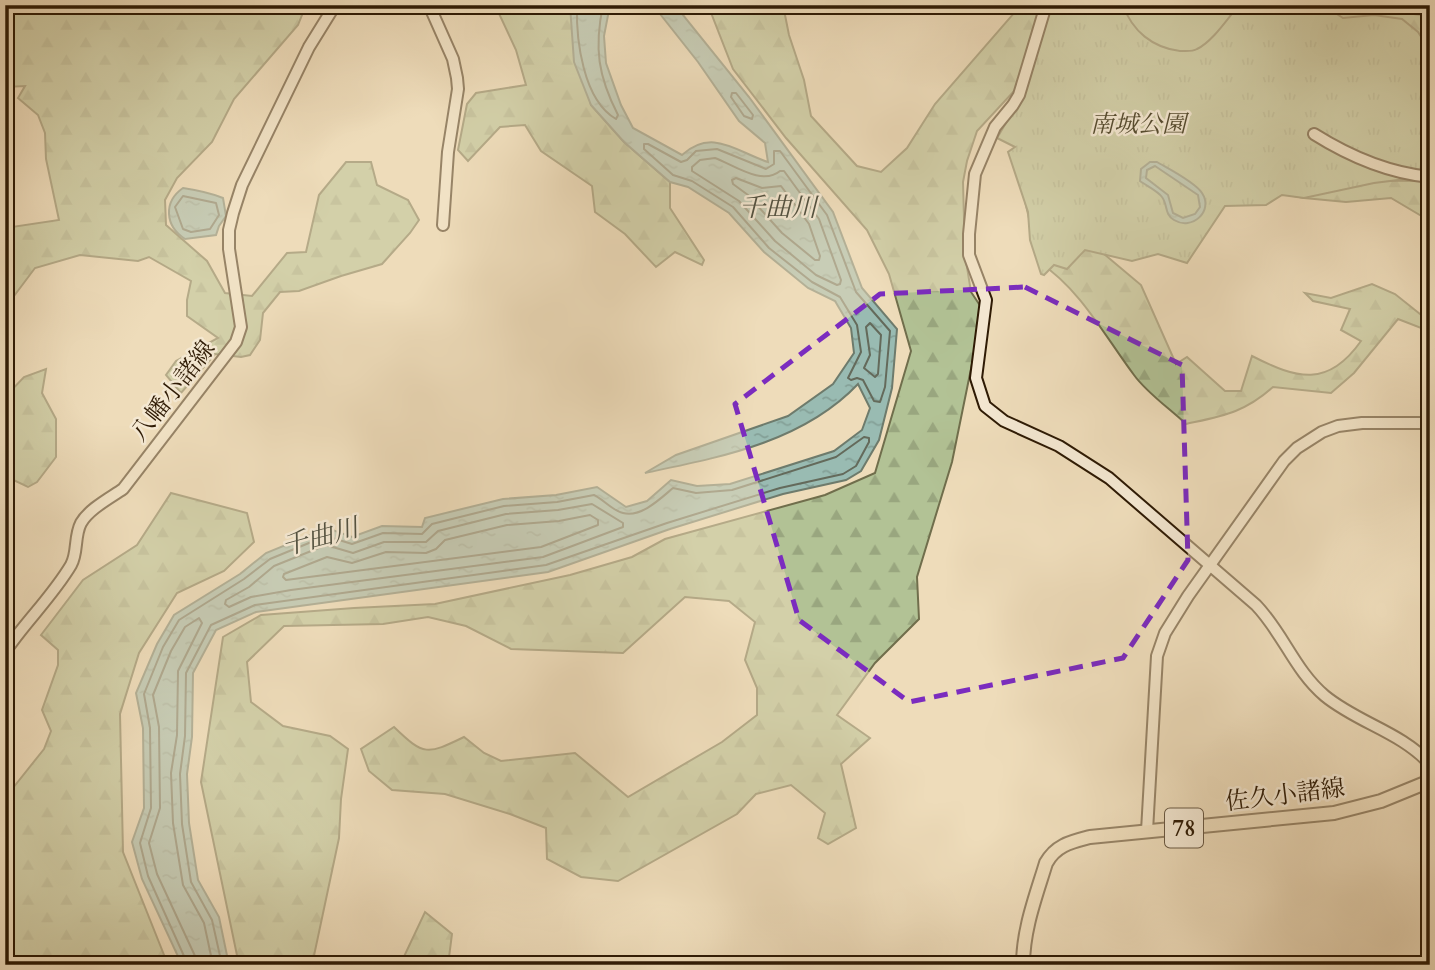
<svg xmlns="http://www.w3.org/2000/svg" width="1435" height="970" font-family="Cardo,'Noto Serif JP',serif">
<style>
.forest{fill:url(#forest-firs);stroke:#706e4c;stroke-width:2}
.park{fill:url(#park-tufts);stroke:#706e4c;stroke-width:2}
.garden{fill:#b2c295;stroke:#706e4c;stroke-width:2}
.water{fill:url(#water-ripples);stroke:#6e7b6c;stroke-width:2;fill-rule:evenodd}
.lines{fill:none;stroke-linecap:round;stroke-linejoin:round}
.shore{stroke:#646a5b;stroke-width:2}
.secondary-casing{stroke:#2e1a04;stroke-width:14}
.primary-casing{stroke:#2e1a04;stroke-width:16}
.secondary{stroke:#f4e8d2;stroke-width:10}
.primary{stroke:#eedcba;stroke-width:12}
.marked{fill:none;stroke:#7b2cbf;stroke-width:5;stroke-dasharray:14 9;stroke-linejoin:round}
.labels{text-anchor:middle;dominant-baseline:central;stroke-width:5;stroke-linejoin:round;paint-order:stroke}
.shield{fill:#f4e8d2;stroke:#695842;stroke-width:2}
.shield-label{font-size:23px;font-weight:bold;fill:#2e1a04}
.park-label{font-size:24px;font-style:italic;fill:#564c30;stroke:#f4e8d2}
.street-label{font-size:24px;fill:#2e1a04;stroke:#f4e8d2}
.water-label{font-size:26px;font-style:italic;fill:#535241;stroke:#f4e8d2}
</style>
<defs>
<pattern id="forest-firs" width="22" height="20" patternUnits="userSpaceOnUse" patternTransform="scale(1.75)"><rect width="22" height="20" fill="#b2c295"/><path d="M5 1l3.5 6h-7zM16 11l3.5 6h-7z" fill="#99a67f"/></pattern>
<pattern id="park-tufts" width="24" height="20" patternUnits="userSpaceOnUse" patternTransform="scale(1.75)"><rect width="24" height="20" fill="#b2c295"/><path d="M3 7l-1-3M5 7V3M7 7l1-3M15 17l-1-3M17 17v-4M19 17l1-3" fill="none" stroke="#99a67f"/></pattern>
<pattern id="water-ripples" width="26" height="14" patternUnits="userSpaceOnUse" patternTransform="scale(1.75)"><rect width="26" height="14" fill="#99bbb2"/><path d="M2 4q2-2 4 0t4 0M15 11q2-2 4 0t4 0" fill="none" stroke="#84a097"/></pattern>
</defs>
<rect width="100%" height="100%" fill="#eedcba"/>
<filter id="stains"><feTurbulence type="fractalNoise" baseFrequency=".00286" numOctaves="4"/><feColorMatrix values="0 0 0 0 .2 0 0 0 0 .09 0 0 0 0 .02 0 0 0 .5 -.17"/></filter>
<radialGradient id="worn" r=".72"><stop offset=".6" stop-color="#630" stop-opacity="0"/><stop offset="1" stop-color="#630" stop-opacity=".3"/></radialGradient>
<g class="forest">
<path d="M5,5H306L298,25L234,99L212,142L177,178L165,200L166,225L207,261L225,293L252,296L287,253L306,252L319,195L346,162H371L377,185L408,200L419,220L410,233L382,264L341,276L299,291L280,292L263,313L260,340L250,355L241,357L215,354L181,393L166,375L176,361L218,338L187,316V300L191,281L149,257L138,261L80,255L35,268L5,308V228L59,220L46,159L45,133L38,115L18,98L25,86L5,87Z"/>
<path d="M495,5H570L591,105L624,142L670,182V208L704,260L702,265L675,252L656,267L625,234L595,212L592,186L541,151L525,125L500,127L468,161L458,150L467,104L476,93L526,85L516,50Z"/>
<path d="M708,5H783L789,35L804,80L811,116L857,166L881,172L907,148L935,104L1021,5H1094L1049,62L1015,90L977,131L967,161L963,182L965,255L971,292L983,310L952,462L917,577L919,619L875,663L837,715L870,738L841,764L856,828L828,844L818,838L825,813L791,785L756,794L737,814L618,881L581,877L547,859L546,828L510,814L445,794L392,790L369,771L361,749L394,727C424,756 427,755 464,737L484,753L501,761L575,753L628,797L722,742L757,715V688L745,660L755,622L729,601L685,597L623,653L511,649L466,626L428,617L383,624L284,626L247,662L251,702L283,726L330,736L348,749L341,799L339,838L312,965H239L201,782L223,637L261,615L354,608L435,604L570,575L632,557L665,539L825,495L875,473L911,351L889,274L867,230L786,138L733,69Z"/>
<path d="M1280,5H1384L1388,11L1430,16V68L1294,180L1430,181V221L1391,198L1346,202L1304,198L1269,191Z"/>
<path d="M1025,201L1079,233L1141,285L1176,364L1187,357L1225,391H1241L1252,356C1297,379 1328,388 1361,341L1341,330L1350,309L1313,301L1305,293L1331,298L1372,284L1395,294L1430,322V370L1421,344L1429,331L1398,319L1354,373L1331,393L1273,387C1244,413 1222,416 1186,424C1169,408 1147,393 1134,375C1104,335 1081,290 1039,262Z"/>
<path d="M46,369L42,393L56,419V457L37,482L28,487L5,476V397L24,377Z"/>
<path d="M171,493L247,513L254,542L224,571L177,593L139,653L120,714L123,852L168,965H5V798L44,749L51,731L42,710L58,665V650L41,635L83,580L137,545Z"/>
<path d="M425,912L452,934L448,965H400Z"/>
</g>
<path class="park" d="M1050,5H1323L1343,18L1374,15L1402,19L1418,32L1427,46L1430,39V176L1374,183L1304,198L1282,195L1266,205L1225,206L1187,263L1158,254L1132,261L1085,250L1067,269L1054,265L1044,275L1041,274L1030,240L1028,212L1008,152L1015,147L997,138L1022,96Z"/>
<path class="garden" d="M1123,5H1239C1227,19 1213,41 1197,49C1192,52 1186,51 1180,51C1153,48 1132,31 1123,5Z"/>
<g class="water">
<path d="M570,5H610L604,36L606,63L621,105L633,128L682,155C712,128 735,151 768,162L765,143L739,121L698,62L653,5H675L749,97L833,212L862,288L897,329L892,388L879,440L861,471L846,480L783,494L670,529L548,572L256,612L216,630L193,673L192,737L187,774L189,823L198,880L219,917L229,965H182L142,879L132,842L144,808L143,728L136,693L157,644L174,615L240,574L266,553L327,528L352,537L382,526L422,527L425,518L503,499L556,495L597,487L626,507L647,501L671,480L697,486L730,484L834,451L862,430L870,408L858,384C803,442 721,457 645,473L676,455L788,416L833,384L854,353L851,328L835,301L808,288L764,252L729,213L688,187L670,182L624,142L591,105L574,62Z"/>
<path d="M1150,162H1157C1169,169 1195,182 1202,193C1214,211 1192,231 1174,220C1164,214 1168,205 1162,197C1158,191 1147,186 1140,181L1141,169ZM1155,166L1198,195L1200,207L1195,214L1183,218L1173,213L1168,195L1146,178L1147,170Z"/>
<path d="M183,188C196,190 211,193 223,198L226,216L219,226L216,235L185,239C165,226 163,202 183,188Z"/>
</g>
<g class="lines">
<g class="shore">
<path d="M577,5C576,40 583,100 616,119L618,115C598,76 594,48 603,5"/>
<path d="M732,93H736L753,115L752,119L744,116L731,97Z"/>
<path d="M644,144H648L681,162L687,160L696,151L717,149L766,169L774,164V151H780L827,215L856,292L890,331L885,387L880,402L874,401L863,380L857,378L851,380L848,378L861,352L857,325L840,297L812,282L769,248L733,207L692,181L673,175L644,149Z"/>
<path d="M715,158C734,165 762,186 780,171H784L819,219L841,280L840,284L837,285L816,275L775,241L739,201L692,171V167L700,160Z"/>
<path d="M736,178L762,188L781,186L809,224L820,256L819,260H815L782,233L748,195L733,184L732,180Z"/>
<path d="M183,196L216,203L219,215L210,229L191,232L183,229L175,207Z"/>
<path d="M870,323L881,335L878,374L875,377L864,368L870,355L866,327Z"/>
<path d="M592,504L623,523V527L543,557L291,590L251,597L229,607L225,604L226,600L249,587L274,566L326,545L353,553L384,542H426L438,531L506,514L558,510Z"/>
<path d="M590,515L598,520V525L541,547L286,580L283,577L284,574L327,557L352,563L386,552L426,553L436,549L445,540L507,525L559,521Z"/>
<path d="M188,965L148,876L140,843L151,808L150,728L144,694L163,647L179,620L244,579L270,559L326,536L352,544L383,533L422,534L432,524L504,506L557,502L594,495C603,499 613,511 623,513C641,518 661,498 673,488L696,493L732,490L836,457L864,437L869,438V442L856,466L843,474L780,488L667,523L546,565L255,605L211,625L186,673L185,736L180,774L182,824L191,882L212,920L222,965"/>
<path d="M197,965L195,956L157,874L149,843L160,808L159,727L153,695L171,651L185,627L199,618L202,623L178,671L177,735L171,773L173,823L183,885L204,923L213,965"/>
</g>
<defs>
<g id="secondary">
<path d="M429,5L453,59L457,78L458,89L448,152L443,225"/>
<path d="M1046,5L1019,95L1013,105L995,127L975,174L969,234V255L986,300L976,378L985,406L1004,421L1059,446L1109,478L1256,605C1283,633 1295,671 1325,696C1358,723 1401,732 1430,764"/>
<path d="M1314,134C1349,156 1389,173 1430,177"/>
<path d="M5,652C25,622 52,597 71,565C78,553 74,536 81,523C89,509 110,498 123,489L236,342L241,327L229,249V230L233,213L242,185L309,47L335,5"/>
<path d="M1147,831L1157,656L1165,633L1188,596L1284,461L1297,448L1322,432L1338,426L1362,423H1430"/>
</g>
<path id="primary" d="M1023,965C1023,929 1036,896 1046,863C1056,845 1071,842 1090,837L1334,813L1381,801L1430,781"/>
</defs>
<use href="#secondary" class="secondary-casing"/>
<use href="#primary" class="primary-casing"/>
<use href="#secondary" class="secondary"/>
<use href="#primary" class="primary"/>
</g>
<path d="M0 0H1435V970H0ZM1025,287L1182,365L1188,560L1123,658L909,702L799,620L735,404L880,294Z" fill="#eedcba" fill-opacity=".55" fill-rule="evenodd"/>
<path class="marked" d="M1025,287L1182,365L1188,560L1123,658L909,702L799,620L735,404L880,294Z"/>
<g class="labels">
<rect class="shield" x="1165" y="808.5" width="38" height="39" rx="5"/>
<g class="shield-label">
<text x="1184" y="828">78</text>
</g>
<g class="park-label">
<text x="1138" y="124">南城公園</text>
</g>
<g class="street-label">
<text transform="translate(173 391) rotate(-52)">八幡小諸線</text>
<text transform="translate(1285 795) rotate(-7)">佐久小諸線</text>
</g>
<g class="water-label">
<text x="778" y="207">千曲川</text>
<text transform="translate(320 537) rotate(-15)">千曲川</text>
</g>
</g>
<rect width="1435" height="970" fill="none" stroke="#eedcba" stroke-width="28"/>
<rect x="7" y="7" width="1421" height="956" fill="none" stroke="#2e1a04" stroke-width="3.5"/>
<rect x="14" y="14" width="1407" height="942" fill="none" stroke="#2e1a04" stroke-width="2"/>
<rect width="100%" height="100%" filter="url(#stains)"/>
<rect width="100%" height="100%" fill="url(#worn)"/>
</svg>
